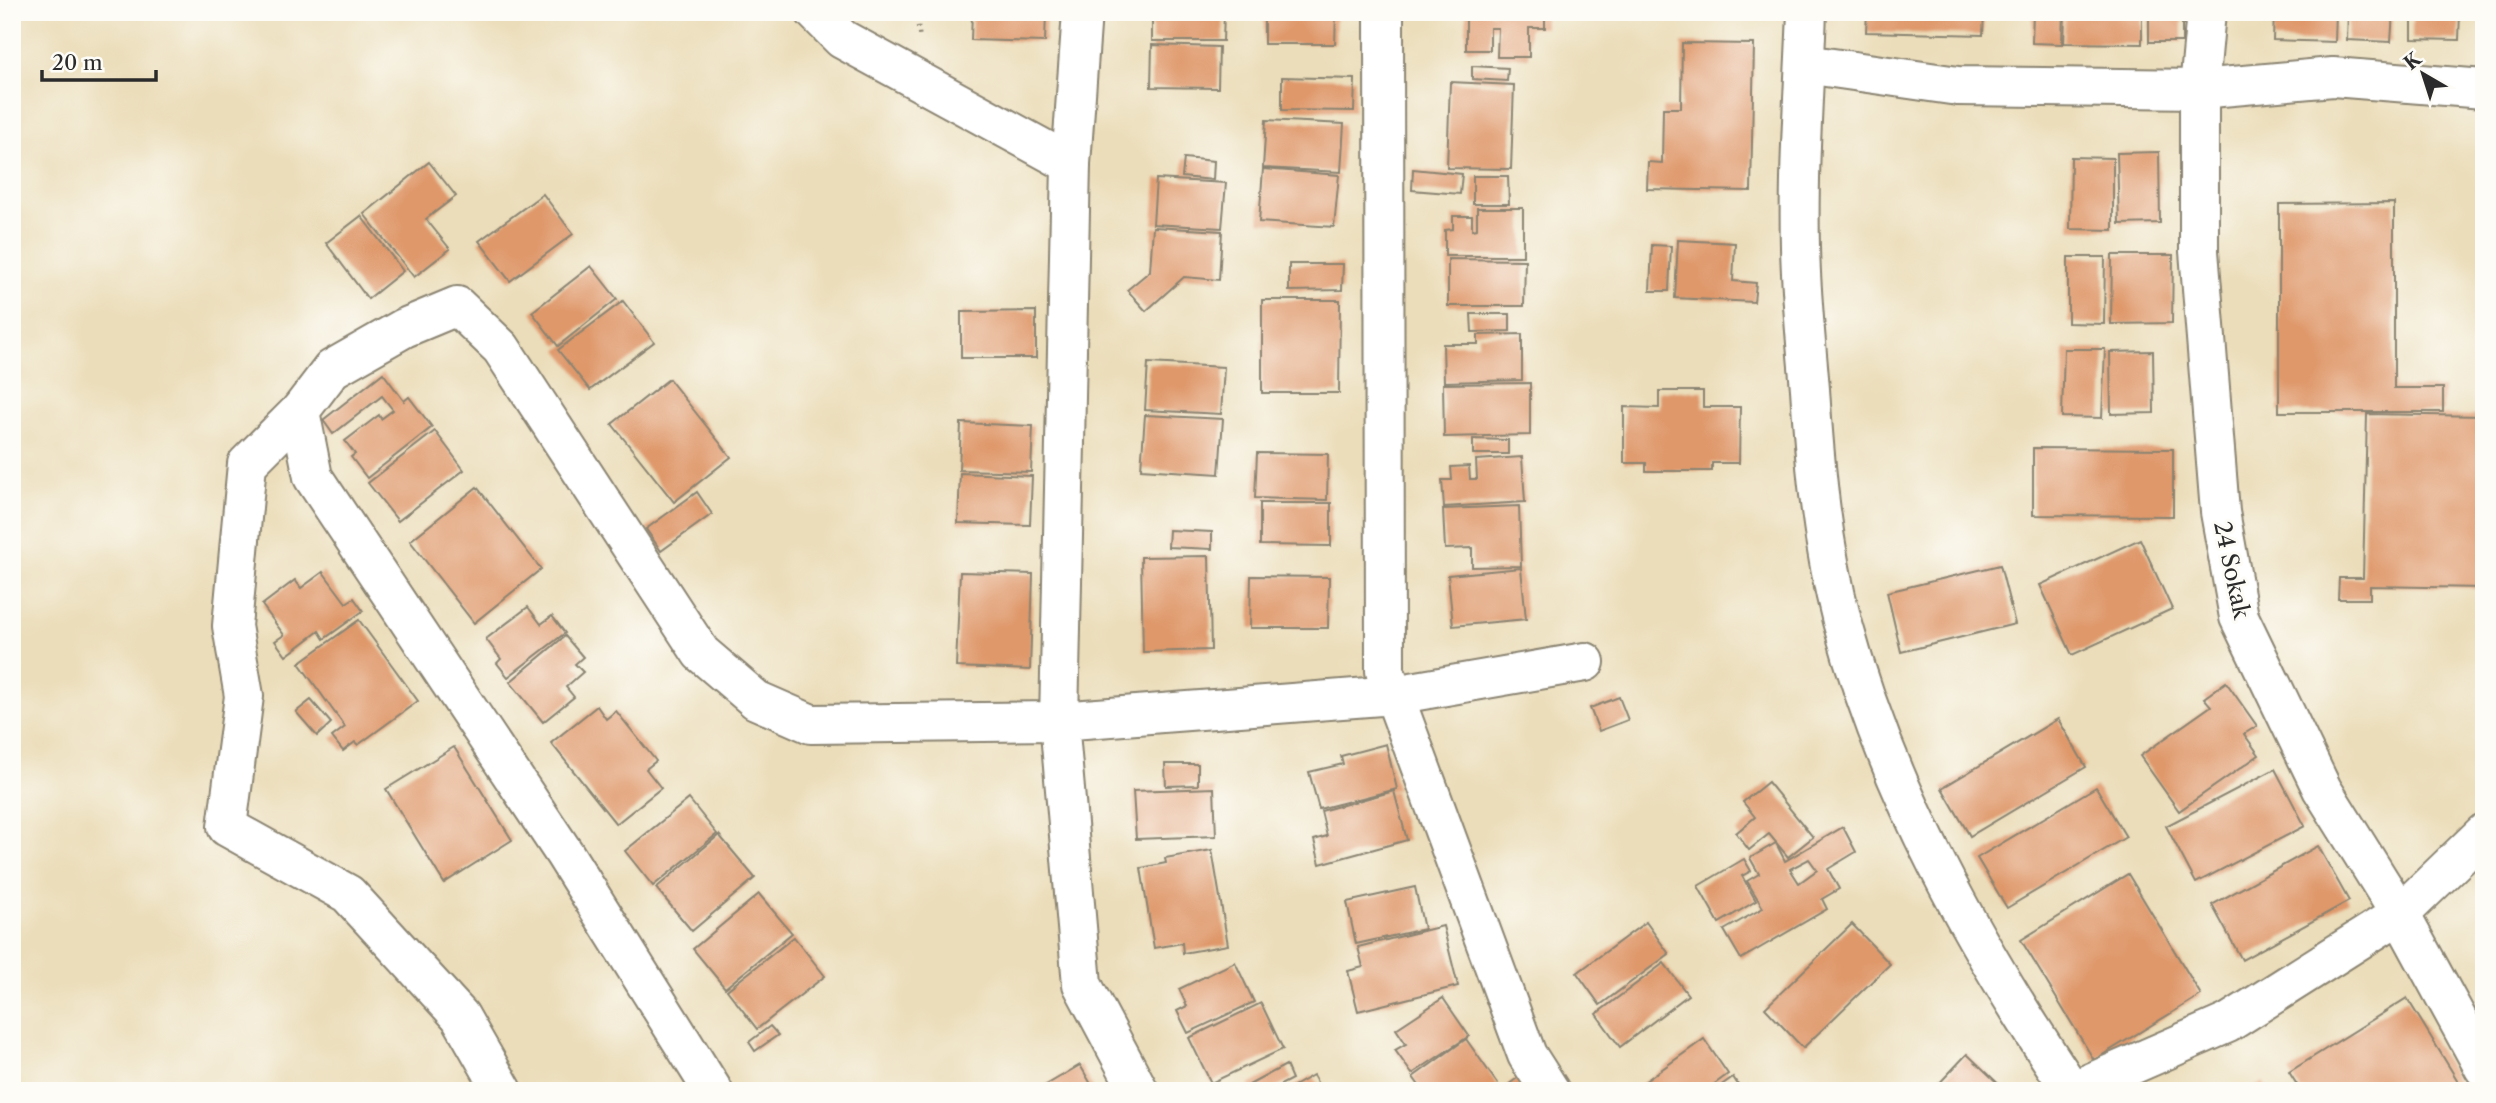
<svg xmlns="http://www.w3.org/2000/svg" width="2496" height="1103" font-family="'Libre Caslon Text',serif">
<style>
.building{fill:#df986b;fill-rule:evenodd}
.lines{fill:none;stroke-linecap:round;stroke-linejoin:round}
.minor-casing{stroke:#8b8472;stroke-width:42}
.path{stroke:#8b8472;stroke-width:4.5;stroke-dasharray:2 5;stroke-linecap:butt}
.minor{stroke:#fff;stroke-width:38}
.labels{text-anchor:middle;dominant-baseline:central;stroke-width:6;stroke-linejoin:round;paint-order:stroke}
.street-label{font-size:23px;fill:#2b2b2b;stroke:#fdfcf7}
</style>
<rect width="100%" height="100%" fill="#fdfcf7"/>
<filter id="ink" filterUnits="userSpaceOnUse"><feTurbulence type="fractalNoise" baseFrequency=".0143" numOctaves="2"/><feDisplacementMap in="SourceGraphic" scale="14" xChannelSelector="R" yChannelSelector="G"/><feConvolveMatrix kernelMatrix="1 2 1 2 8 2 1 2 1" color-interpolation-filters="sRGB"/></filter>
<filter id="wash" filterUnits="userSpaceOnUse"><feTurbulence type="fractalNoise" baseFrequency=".00686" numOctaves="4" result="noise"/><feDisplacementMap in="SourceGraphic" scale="28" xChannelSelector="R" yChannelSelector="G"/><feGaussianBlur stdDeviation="1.57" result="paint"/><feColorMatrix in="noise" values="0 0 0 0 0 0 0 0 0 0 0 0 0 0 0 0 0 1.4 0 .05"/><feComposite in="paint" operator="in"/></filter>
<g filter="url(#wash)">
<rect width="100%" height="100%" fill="#ebddb9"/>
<g id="blocks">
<g class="building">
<path d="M972,12H1046L1045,42L971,40Z"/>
<path d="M1152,12H1224L1223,41H1152Z"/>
<path d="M1264,12H1336L1335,44H1264Z"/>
<path d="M1466,12H1545V28H1529V57H1497L1498,28H1490V50H1466Z"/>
<path d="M1867,12H1984L1983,35L1866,32Z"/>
<path d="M2033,12H2063L2062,44L2032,43Z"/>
<path d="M2065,12H2142V44L2064,43Z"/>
<rect x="2149" y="12" width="33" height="30"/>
<path d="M2274,12H2336L2335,42L2273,40Z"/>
<path d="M2348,12H2393L2391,42L2347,40Z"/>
<path d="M2412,12H2460L2459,40L2412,39Z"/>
<path d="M1682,43L1754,44L1751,191L1647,189L1648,162L1662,163L1663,108H1681Z"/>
<path d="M1152,45L1219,47L1218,88L1151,87Z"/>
<path d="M1472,66L1508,68L1507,81L1472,79Z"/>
<path d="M1282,77L1355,79L1354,111L1282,110Z"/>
<path d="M1450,82L1514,85L1511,169L1447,168Z"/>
<path d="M1266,120L1344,124L1341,172L1263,168Z"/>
<path d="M2159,152L2160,223L2119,224L2117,153Z"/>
<path d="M2071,157L2113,158V230L2070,229Z"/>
<path d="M1184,158L1214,161L1213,180L1182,177Z"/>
<path d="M429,162L456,196L426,219L450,249L414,277L364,214Z"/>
<path d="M1263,169L1339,175L1334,227L1259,222Z"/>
<path d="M1413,169L1462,174L1460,194L1412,190Z"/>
<path d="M1473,176H1508L1509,204H1473Z"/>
<path d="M1156,179L1226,183L1222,228L1153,224Z"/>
<path d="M543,194L573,234L510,281L479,241Z"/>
<path d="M2394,203V388H2443V412H2279V204Z"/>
<path d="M1477,208H1523V256H1445V230L1453,229V216H1472V230L1477,229Z"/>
<path d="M361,216L403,271L368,299L326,243Z"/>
<path d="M1153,227L1222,231L1219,280L1184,277L1146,311L1127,290L1150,271Z"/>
<path d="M1678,240L1735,243L1733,281L1756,283L1754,302L1675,298Z"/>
<path d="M1652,245L1671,246L1669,291H1650Z"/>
<path d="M2112,255H2173L2172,323L2111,324Z"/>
<path d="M2068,257H2105L2104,324L2068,323Z"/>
<path d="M1448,259L1525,260L1524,306H1448Z"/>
<path d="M1289,264H1343L1342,290L1289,291Z"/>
<path d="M591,266L617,299L558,346L532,312Z"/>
<path d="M1262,300H1340L1339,393H1262Z"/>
<path d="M623,301L654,342L590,390L558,350Z"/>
<path d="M1036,311V358H961V312Z"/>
<path d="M1471,314H1510V331L1472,332Z"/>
<path d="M1522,334V380L1444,382L1443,344H1478V335Z"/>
<path d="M2064,349H2105L2102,418L2062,417Z"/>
<path d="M2153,351L2154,413L2111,414L2110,352Z"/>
<path d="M1148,363L1224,367L1221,414L1145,410Z"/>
<path d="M383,373L404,401L409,397L432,427L367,478L351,457L355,454L345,441L379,415L381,419L393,410L382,396L333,434L323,420Z"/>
<path d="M669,379L731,457L674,502L612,424Z"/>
<path d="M1530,383V435L1444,437L1443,384Z"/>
<path d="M1659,391H1703V407H1740L1739,463H1712V471H1646V463H1624V407L1659,408Z"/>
<path d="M2367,414L2484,416V588L2370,586V599H2338L2339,578H2363Z"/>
<path d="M1145,415L1223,419L1219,474L1141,469Z"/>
<path d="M961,423L1033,426L1031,472L959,470Z"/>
<path d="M435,431L464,470L398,521L368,483Z"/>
<path d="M1473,439L1508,440V454H1473Z"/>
<path d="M2033,448L2173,449V516L2033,515Z"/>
<path d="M1257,453L1328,454L1327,500L1255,498Z"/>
<path d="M1522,457L1525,502L1444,507L1442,480H1452L1451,467L1469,466L1470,479H1477L1476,460Z"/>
<path d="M960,473L1032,476L1030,525L958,523Z"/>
<path d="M477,487L541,569L474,623L410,541Z"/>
<path d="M697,492L712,514L661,551L646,529Z"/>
<path d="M1260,503H1331V546L1260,545Z"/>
<path d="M1519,506L1521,566L1472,567V548L1445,549L1443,509Z"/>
<path d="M1169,530L1212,532V549L1168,547Z"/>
<path d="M2140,539L2172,609L2072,655L2040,585Z"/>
<path d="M1209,556L1211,650L1143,652L1141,557Z"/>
<path d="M2000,565L2015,624L1901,652L1887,592Z"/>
<path d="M1521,568L1526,619L1453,626L1448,575Z"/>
<path d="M323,572L346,603L354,598L363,611L324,639L319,631L286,656L275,641L284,635L262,605L295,580L301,588Z"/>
<path d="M960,572L1033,574L1030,670L956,667Z"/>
<path d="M1251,576L1329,577L1328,628H1250Z"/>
<path d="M528,607L541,624L552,616L565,633L508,677L497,663L501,659L486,639Z"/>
<path d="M359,620L418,701L358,745L355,742L343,751L332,737L345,727L299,663Z"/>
<path d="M565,636L583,657L575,664L583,672L566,687L574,697L543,722L510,682Z"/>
<path d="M2226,682L2257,726L2244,734L2259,755L2179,811L2140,756L2211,706L2204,698Z"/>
<path d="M1619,697L1628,720L1599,731L1590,708Z"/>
<path d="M311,700L331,723L317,736L296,712Z"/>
<path d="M597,706L606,719L616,711L656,761L646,769L661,788L616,824L551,743Z"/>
<path d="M2058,719L2086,767L1970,836L1942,788Z"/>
<path d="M1386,744L1397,789L1319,809L1309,772L1343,764L1341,756Z"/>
<path d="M454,747L512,840L444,883L386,789Z"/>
<path d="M1165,764H1198V785L1166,786Z"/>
<path d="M2275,769L2305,826L2196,883L2166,826Z"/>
<path d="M1768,782L1813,837L1788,857L1769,834L1749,850L1736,833L1755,817L1743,802Z"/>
<path d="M2096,787L2126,837L2007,908L1977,858Z"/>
<path d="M1214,788L1216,836L1136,839L1133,791Z"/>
<path d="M1394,791L1407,840L1320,864L1314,840L1327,836L1321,811Z"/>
<path d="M689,799L717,834L653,886L625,851Z"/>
<path d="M1843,827L1856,852L1828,869L1839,889L1822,899L1827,909L1741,959L1724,930L1763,908L1747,881L1759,874L1750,858L1776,843L1785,861ZM1809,859L1817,870L1799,883L1790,869Z"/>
<path d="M719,835L755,878L692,931L656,888Z"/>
<path d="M2318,846L2349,901L2242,960L2212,905Z"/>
<path d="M1212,850L1228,945L1183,953L1182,943L1154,948L1141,868L1166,863L1165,858Z"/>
<path d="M1744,859L1751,871L1742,876L1756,901L1719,923L1698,886Z"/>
<path d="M2128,874L2201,995L2094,1060L2021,940Z"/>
<path d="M1415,887L1424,929L1356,944L1347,902Z"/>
<path d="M759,894L792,933L725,988L693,949Z"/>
<path d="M1646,922L1669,954L1600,1005L1577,973Z"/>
<path d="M1852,924L1890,964L1803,1048L1765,1008Z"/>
<path d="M1443,926L1458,986L1358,1011L1348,971L1363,967L1358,947Z"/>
<path d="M794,937L825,976L757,1029L727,990Z"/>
<path d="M1235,962L1254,1002L1188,1033L1177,1011L1187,1006L1179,989Z"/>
<path d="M1664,963L1688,995L1620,1047L1596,1014Z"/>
<path d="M1443,998L1469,1036L1412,1074L1395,1050L1406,1044L1396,1029Z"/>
<path d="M2407,998L2464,1091H2301L2289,1072Z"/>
<path d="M1261,1003L1283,1049L1211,1083L1189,1038Z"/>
<path d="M770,1026L778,1035L755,1051L749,1042Z"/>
<path d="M1466,1039L1499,1086L1492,1091H1423L1413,1077Z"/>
<path d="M1704,1039L1728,1074L1705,1091H1644L1640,1085Z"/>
<path d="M1967,1054L2006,1091H1932Z"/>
<path d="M1080,1065L1095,1091H1036Z"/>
<path d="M1286,1065L1292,1079L1269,1091H1252L1249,1085Z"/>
<path d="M1524,1073L1534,1091H1500Z"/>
<path d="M1313,1075L1322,1091H1285Z"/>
<path d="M1733,1077L1742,1091H1713Z"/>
<path d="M2263,1082L2269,1091H2248Z"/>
</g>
</g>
</g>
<g filter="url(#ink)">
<use href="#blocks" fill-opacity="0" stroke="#8b8472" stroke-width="2"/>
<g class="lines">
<defs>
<g id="minor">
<path d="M815,12L842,39L1071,164"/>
<path d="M1082,12L1071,164L1059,721L1082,984L1139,1091"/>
<path d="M1384,12L1385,671L1527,1055L1550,1091"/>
<path d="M1807,12C1804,90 1798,169 1800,247C1801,294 1806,342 1810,389C1815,467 1822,545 1842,621C1888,792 1974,945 2072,1091"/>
<path d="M2206,12L2199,89V251L2220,512L2239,617L2322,789L2400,914L2484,1068"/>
<path d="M1805,64L1958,86L2199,89L2333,77L2484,89"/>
<path d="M300,411L247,464L232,626L244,696L227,827L348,894L460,1016L503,1091"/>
<path d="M713,1091L564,853L313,477L300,411L332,369L404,328L457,306L501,348L701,653L756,700L811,724L1059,721L1394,695L1585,662"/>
<path d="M2072,1091L2228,1023L2400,914L2484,833"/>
</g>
</defs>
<use href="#minor" class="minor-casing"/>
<path class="path" d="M916,12L920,39"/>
<use href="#minor" class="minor"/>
</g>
</g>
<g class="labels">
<g class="street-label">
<text transform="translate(2232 570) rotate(78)">24 Sokak</text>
</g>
</g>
<rect width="2496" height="1103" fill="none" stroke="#fdfcf7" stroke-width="42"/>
<g transform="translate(2423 74) rotate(321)" stroke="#fdfcf7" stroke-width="5" paint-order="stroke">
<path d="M0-5L12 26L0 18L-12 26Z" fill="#2b2b2b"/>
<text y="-10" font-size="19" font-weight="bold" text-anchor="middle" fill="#2b2b2b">K</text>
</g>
<path d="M42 70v10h114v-10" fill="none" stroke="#2b2b2b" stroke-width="3.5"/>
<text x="52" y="70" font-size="21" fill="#2b2b2b" stroke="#fdfcf7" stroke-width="5" paint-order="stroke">20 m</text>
</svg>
